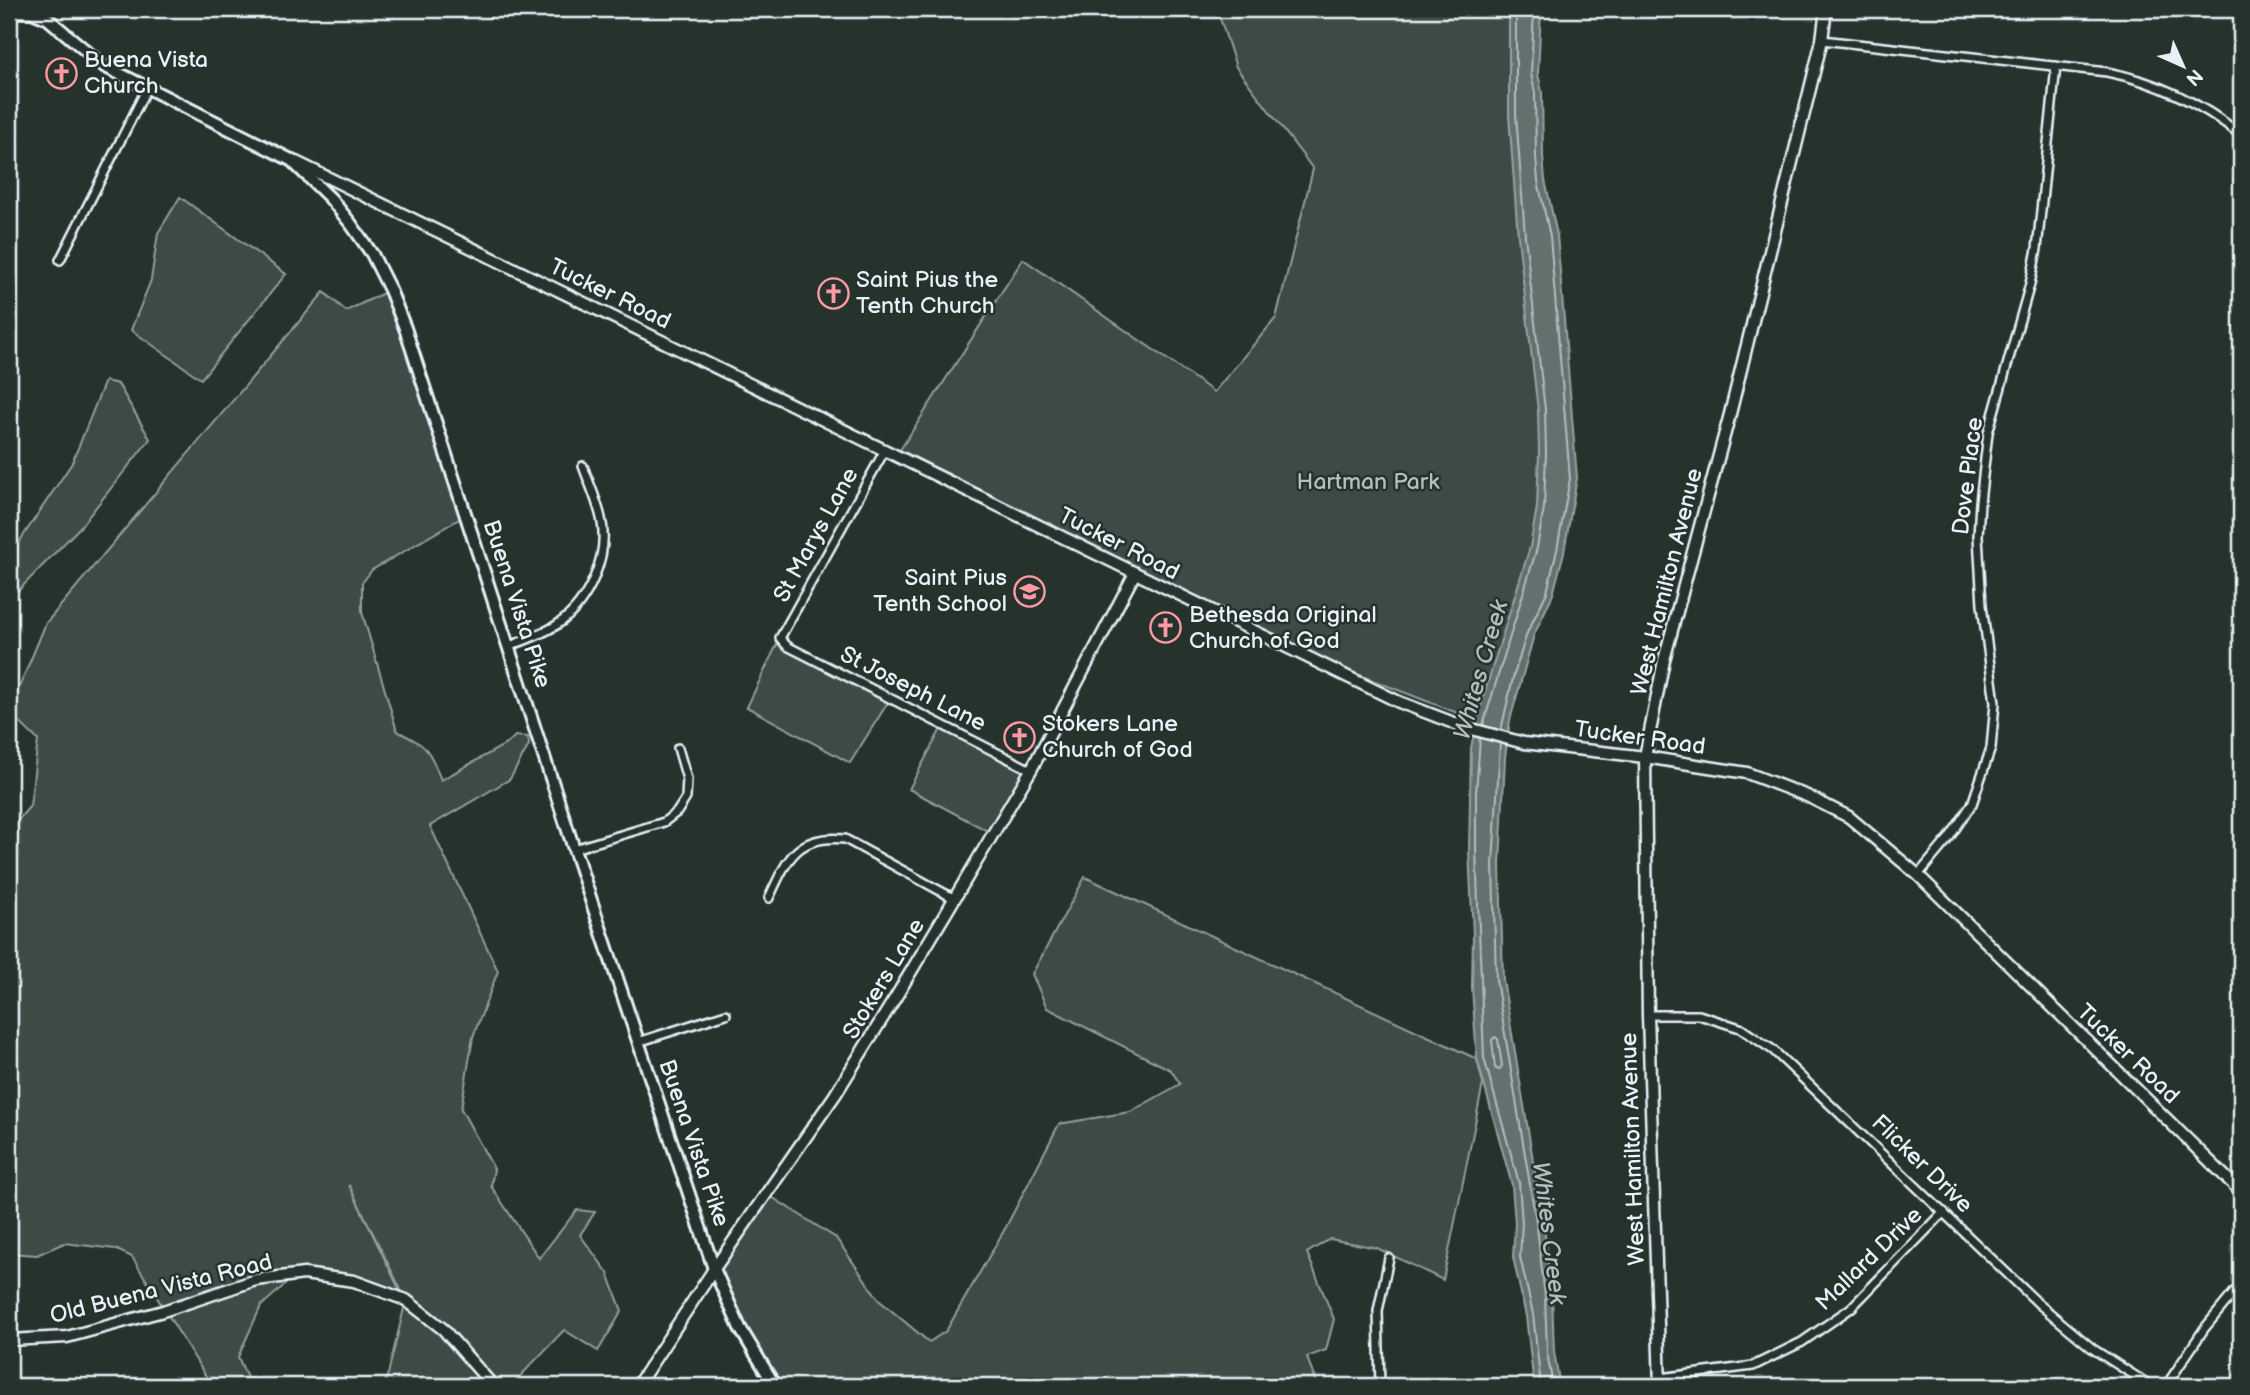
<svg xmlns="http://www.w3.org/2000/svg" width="2250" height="1395" font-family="'Balsamiq Sans',sans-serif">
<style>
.green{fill:#3e4b47;stroke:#939ea0;stroke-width:2}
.water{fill:#636f6d;stroke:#98a3a5;stroke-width:2}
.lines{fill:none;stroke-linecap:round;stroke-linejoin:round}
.shore{stroke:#b3bdc0;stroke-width:2}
.minor-casing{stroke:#e8f1f8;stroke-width:12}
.tertiary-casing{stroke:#e8f1f8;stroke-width:15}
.secondary-casing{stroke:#e8f1f8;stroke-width:16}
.minor{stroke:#26332d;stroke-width:7}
.tertiary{stroke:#26332d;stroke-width:10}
.secondary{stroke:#26332d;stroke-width:10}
.labels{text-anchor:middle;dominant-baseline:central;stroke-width:5;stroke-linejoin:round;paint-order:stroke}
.poi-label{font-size:23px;fill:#e8f1f8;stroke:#26332d;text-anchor:start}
.street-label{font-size:23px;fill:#e8f1f8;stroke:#26332d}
.park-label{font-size:23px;fill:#b5bfc3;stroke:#26332d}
.water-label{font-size:24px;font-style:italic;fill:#b3bdc0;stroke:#26332d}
</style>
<rect width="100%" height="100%" fill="#26332d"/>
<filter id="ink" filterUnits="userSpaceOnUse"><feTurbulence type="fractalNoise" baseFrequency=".0143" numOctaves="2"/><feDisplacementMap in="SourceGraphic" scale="14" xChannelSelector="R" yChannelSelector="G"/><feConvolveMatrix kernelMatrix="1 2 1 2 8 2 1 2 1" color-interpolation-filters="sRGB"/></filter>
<g filter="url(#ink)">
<g class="green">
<path d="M1217,9H1524L1545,303L1539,532L1478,721L1344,669L900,450L1023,259L1214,392L1276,318L1313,169L1236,67Z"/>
<path d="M180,197L286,274L201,379L131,330L151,280L158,233Z"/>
<path d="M390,290L466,515L372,570L362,583V612L397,731C428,747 428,747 441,780L508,743L515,736L528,737L529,745L510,779L430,826L498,971L473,1037L461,1109L494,1169L491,1186L539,1258L577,1210L595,1212L580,1235L608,1273L622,1311L598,1351L564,1330L511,1386H383L388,1374L406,1300L349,1185L404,1299L354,1281L296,1275L261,1306L238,1357L248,1380L247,1386H207V1378L132,1257L115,1249L64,1243L37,1255L9,1253V824L14,825L30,806L38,740L9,712L46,623L324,292L346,311Z"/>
<path d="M105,381L118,384L150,439L81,526L18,591L9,585V557L72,463Z"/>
<path d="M780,638L890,699L850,763L747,707Z"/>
<path d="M943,725L1031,770L993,834L909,789Z"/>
<path d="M1085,877L1477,1059L1483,1084L1443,1280L1377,1248L1330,1239L1307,1253L1334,1319L1326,1350L1307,1357L1317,1386H775L714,1269L767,1194L836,1238L880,1301L929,1342L946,1331L1006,1227L1059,1124L1130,1112L1180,1084L1171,1070L1047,1008L1032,974Z"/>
</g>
<path class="water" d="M1509,9H1540L1541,11L1538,74L1542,92L1543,156L1545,180L1557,235L1577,478L1564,552L1553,594L1534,635L1510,720L1505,757L1500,865L1503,980L1544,1226L1552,1296L1554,1352L1560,1386H1534L1526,1316L1513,1257L1515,1223L1512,1185L1477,1059L1472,987L1473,935L1469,850L1471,748L1477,717L1530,547L1537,507L1539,452L1538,411L1518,237L1509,115Z"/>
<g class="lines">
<g class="shore">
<path d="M1483,725L1537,548L1544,508L1546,452L1545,410L1525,236L1516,114V9"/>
<path d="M1501,730L1513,678L1527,633L1547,592L1557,550L1570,479L1550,236L1538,181L1536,157L1535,93L1531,74L1534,9"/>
<path d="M1480,738L1476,794V850L1484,1058L1519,1183L1522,1223L1520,1257L1533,1314L1541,1386"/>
<path d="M1500,743L1493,865L1496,980L1537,1227L1545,1297L1547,1352L1553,1386"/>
<path d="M1495,1037L1498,1039L1502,1066L1499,1070L1495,1068L1492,1040Z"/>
</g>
<defs>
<g id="minor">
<path d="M1822,40L2107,72C2158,82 2201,103 2241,135"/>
<path d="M60,260L147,88"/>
<path d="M885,450L780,638L787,646L1031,770"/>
<path d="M508,647C524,640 544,634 558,624C589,603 610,554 601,518C597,500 589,483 583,466"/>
<path d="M574,849L664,822L677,812L686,798L687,779L678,748"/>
<path d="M1918,875L1949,838L1972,804L1991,748L1995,703L1982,605L1978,536L1980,502L1988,433L2030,284L2037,249L2056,66"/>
<path d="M769,898C787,859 797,834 845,839L955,899"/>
<path d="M1648,1015H1699L1740,1028L1773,1050L2039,1304L2093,1349L2151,1386"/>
<path d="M638,1042L726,1014"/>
<path d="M1660,1378L1753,1366L1802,1342L1851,1308L1944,1212"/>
<path d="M1380,1386L1378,1311L1389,1258"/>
<path d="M2166,1386L2204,1329L2241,1284"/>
</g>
<g id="tertiary">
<path d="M296,162L1399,702L1464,727L1524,743L1645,757L1747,773L1807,796L1849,817L1918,875L2241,1192"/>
<path d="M9,1340L67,1337L163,1311L256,1280L304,1274L354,1281L406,1300L443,1329L493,1386"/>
<path d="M637,1386L714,1269L835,1095L897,995L1031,770L1135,573"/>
<path d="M1660,1386L1648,1015L1645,757L1664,660L1730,414L1822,40L1826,9"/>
</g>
<path id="secondary" d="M9,11L32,12L47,18L104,66L291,160L330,198L351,224L372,254L390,290L405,328L574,849L714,1269L740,1328L775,1386"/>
</defs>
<use href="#minor" class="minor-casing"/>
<use href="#tertiary" class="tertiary-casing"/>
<use href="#secondary" class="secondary-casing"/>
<use href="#minor" class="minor"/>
<use href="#tertiary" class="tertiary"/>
<use href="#secondary" class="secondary"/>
</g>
</g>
<defs>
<symbol id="church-ring" viewBox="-11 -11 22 22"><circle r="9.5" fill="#26332d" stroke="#ff9aa2" stroke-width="1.5"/><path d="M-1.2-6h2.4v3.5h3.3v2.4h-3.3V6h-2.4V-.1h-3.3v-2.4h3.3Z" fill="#ff9aa2"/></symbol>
<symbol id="school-ring" viewBox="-11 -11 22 22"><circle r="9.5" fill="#26332d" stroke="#ff9aa2" stroke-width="1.5"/><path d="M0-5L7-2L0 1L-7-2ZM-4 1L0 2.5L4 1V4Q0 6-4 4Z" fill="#ff9aa2"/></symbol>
</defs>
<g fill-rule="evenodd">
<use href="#church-ring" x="44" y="56" width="35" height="35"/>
<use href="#church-ring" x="816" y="276" width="35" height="35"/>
<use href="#school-ring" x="1012" y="574" width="35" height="35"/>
<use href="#church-ring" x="1148" y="610" width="35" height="35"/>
<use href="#church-ring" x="1002" y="720" width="35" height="35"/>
</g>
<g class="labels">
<g class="poi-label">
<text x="84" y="60">Buena Vista<tspan x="84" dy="26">Church</tspan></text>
<text x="856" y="280">Saint Pius the<tspan x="856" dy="26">Tenth Church</tspan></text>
<text x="1007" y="578" text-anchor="end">Saint Pius<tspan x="1007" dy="26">Tenth School</tspan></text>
<text x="1189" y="615">Bethesda Original<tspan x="1189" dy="26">Church of God</tspan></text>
<text x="1042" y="724">Stokers Lane<tspan x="1042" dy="26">Church of God</tspan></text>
</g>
<g class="street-label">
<text transform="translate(610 294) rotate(26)">Tucker Road</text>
<text transform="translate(1968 476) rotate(-83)">Dove Place</text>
<text transform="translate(816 535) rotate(-61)">St Marys Lane</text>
<text transform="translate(1119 544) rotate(27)">Tucker Road</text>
<text transform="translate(1667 582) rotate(-76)">West Hamilton Avenue</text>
<text transform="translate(517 604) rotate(72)">Buena Vista Pike</text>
<text transform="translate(913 689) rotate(27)">St Joseph Lane</text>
<text transform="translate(1640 738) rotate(8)">Tucker Road</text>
<text transform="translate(884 979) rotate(-59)">Stokers Lane</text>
<text transform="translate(2128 1054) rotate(44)">Tucker Road</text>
<text transform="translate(694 1143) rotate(71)">Buena Vista Pike</text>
<text transform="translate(1633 1149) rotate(-92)">West Hamilton Avenue</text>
<text transform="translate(1922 1164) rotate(44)">Flicker Drive</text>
<text transform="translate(1869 1259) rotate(-44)">Mallard Drive</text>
<text transform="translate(161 1289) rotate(-14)">Old Buena Vista Road</text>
</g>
<g class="park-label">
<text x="1368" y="482">Hartman Park</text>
</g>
<g class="water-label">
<text transform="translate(1481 670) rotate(-74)">Whites Creek</text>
<text transform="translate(1549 1233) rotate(83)">Whites Creek</text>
</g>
</g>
<rect width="2250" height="1395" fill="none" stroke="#26332d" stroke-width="35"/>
<rect x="18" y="18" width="2215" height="1360" fill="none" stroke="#e8f1f8" stroke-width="2.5" filter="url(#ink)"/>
<g transform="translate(2183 66) rotate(135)" stroke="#26332d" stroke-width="5" paint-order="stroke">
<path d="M0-5L12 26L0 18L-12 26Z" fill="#e8f1f8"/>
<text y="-10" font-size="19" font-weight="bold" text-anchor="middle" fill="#e8f1f8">N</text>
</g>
</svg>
